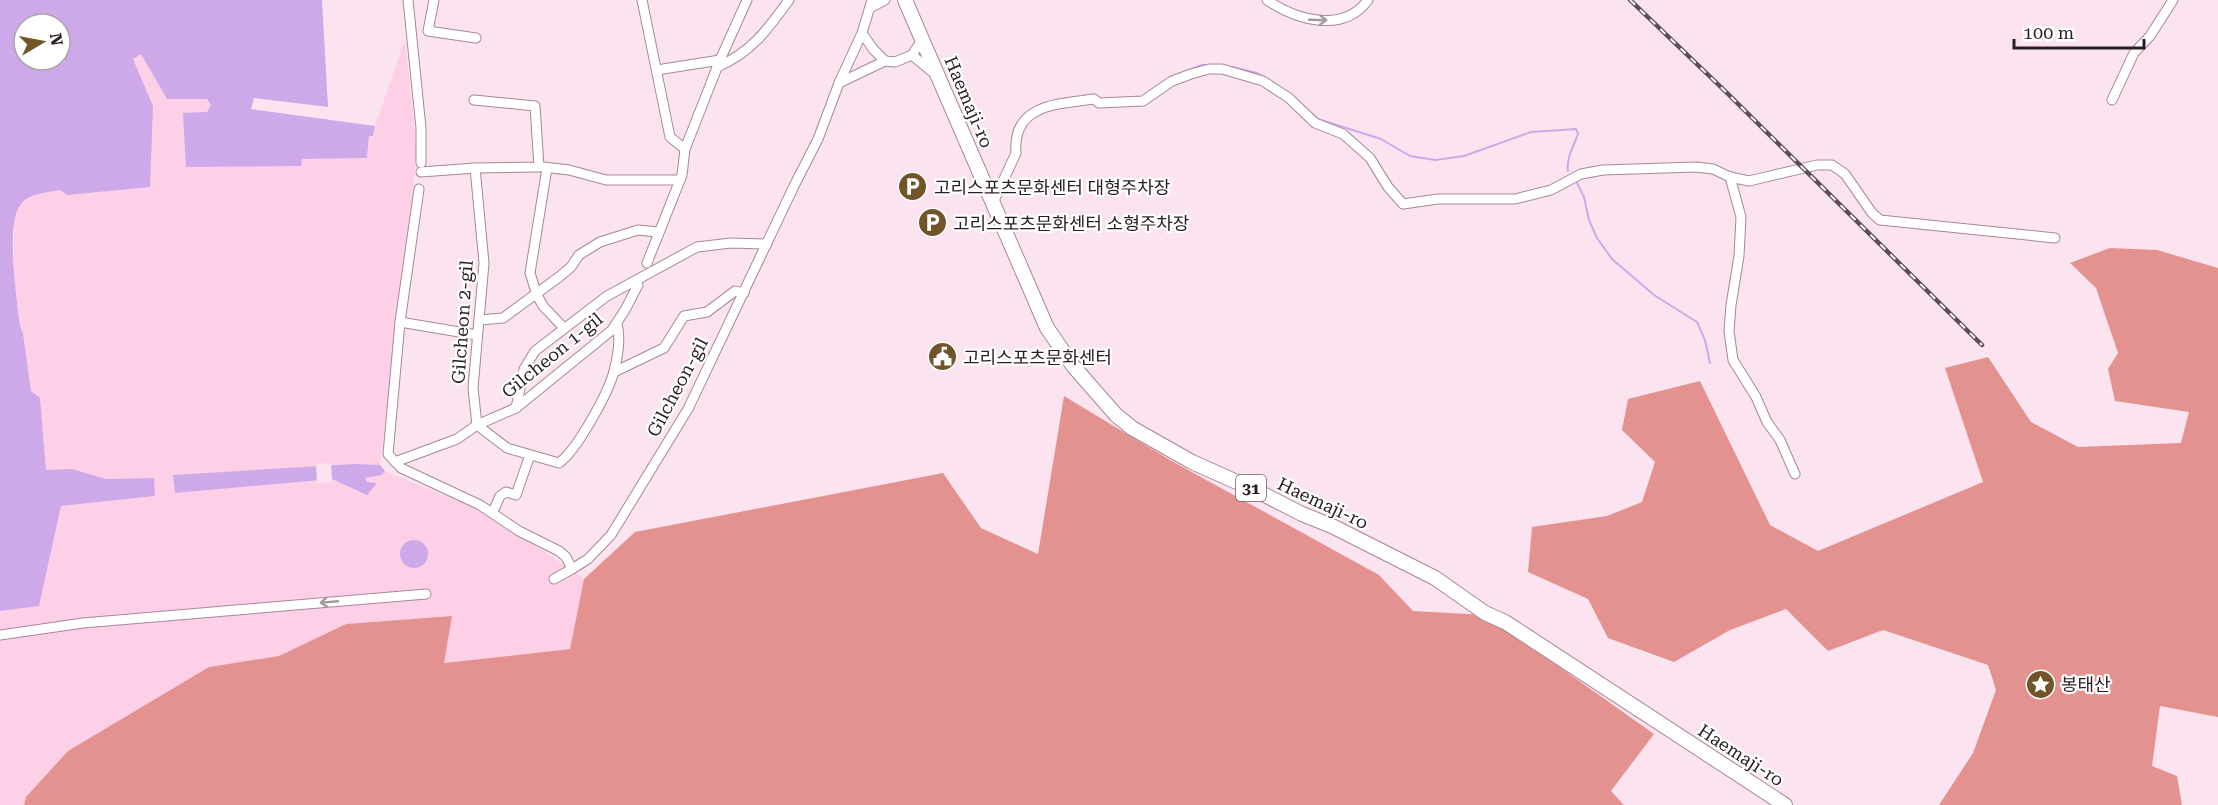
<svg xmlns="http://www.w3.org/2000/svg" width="2218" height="805" font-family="'Roboto Serif','Noto Sans KR',serif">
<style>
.built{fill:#fdd0e7}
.forest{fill:#e3928f}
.water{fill:#cda9ea;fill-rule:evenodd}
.pier{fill:#fbe4f0}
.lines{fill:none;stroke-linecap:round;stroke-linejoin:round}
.stream{stroke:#cda9ea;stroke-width:2}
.street-casing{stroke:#a88698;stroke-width:11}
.primary-casing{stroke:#a88698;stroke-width:16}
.street{stroke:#fff;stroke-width:9}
.primary{stroke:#fff;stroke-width:14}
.rail-casing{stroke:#5d4d56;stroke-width:4.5}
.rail{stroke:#fff;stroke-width:2;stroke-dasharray:7;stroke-linecap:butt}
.oneway{stroke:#a0999d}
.labels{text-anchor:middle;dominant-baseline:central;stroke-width:4.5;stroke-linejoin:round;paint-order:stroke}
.shield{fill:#fff;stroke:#6b6166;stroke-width:1.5}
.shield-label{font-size:16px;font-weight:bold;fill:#2b1d25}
.street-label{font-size:18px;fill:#2b1d25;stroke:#fff}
.poi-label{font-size:18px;fill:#2b1d25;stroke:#fff;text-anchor:start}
</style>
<rect width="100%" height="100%" fill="#fbe4f0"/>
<path class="built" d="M405,39L417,152L380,465L173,475L175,493L332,479L367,494L376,483L367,482L365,478L380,475L385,471L492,515L584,579L570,649L443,663L452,616L346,624L279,656L209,667L26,797L24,805H0V611L39,606L61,506L155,496L154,478L106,479L72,469L46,471L40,398L31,391L23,333L20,326L14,275V220L19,206L31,196L60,190L153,106L133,59L141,54L167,99H207L211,105L186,167L301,166V159L367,158L369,135L374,136L375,126Z"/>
<g class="forest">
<path d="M2110,248L2157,250L2218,268V717L2160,706L2152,766L2177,776L2182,805H1939L1973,753L1996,690L1988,665L1883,630L1828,651L1786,609L1730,630L1674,662L1608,638L1588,599L1528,572L1532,527L1607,516L1642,502L1655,462L1622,430L1628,399L1700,381L1770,525L1818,551L1983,482L1945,368L1988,357L2031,422L2078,447L2181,443L2189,412L2115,401L2108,369L2118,353L2096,288L2070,263Z"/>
<path d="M1064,396L1170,460L1379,575L1413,611L1486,615L1654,734L1611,791L1624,805H24L26,797L68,751L209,667L279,656L346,624L452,616L444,663L570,649L584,579L635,532L943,473L981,528L1038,554Z"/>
</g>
<g class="water">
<path d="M0,0H322L328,107L254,98L251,109L375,126L373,136H369L367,158L302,159L301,166L186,167L183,113L207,112L211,105L207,99H167L141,54L133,59L153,106L150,187L67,195L60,190C46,193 27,193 19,207C6,227 17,301 20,326L23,333L31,391L40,398L46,470L72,469L106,479L154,478L155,496L61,506L39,606L0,611ZM24,24H60V60H24Z"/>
<path d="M354,464L380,465L385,471L381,475L365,478L367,482L377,483L367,495L332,479L175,493L173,475Z"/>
<circle cx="414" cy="554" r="14"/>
</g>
<path class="pier" d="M331,463L332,482L317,483L316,464Z"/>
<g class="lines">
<g class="stream">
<path d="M1232,67L1257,73L1264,77"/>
<path d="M1169,78L1202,65H1209"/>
<path d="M1302,105L1318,119L1381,139L1410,156L1435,160L1464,156L1531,132L1576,129L1578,134C1574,145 1566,159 1568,171"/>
<path d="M1577,183L1584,197L1589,220L1597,238L1612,259L1654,295L1697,322L1705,340L1710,363"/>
</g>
<defs>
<g id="street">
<path d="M408,0L421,128V163"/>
<path d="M434,0L428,31L476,38"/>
<path d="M642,0L670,137L685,149"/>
<path d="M1267,0C1296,20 1343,34 1368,0"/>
<path d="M870,8L885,0"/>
<path d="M862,33L873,49L885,61"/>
<path d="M912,55L936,75"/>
<path d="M717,67C751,53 768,29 789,0"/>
<path d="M657,70L720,60"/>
<path d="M839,83L885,61L895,62L912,55L922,40"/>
<path d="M474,100L535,106L539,167L475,168"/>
<path d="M2112,100L2134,53L2150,36L2173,0"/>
<path d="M543,167L569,170L606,180H680"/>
<path d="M547,168L530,273L537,295L543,306L563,327"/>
<path d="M421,172L475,168L484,263L473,388L477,425L507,448L559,463C577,450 609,392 614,371C618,356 621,339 617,324"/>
<path d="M1730,177L1741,217L1739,256L1731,305L1729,331L1733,360L1756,397L1767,422L1780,440L1795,474"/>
<path d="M419,189L400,322L388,454L401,468L480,505L519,531L559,551L566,557L572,569L588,559L611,535L688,409L794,186L818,139L839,83L862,33L872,0"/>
<path d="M992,205L1016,153C1012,104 1058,104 1094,99L1099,103L1143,101L1172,81L1191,74L1209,69H1222L1263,81L1289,98L1315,123L1343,134L1370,158L1388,187L1403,204L1438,199H1515L1551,190L1581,174L1603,170L1696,167L1713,169L1730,177L1749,181L1817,165H1832L1845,174L1872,213L1880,220L2055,238"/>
<path d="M647,263L682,175L685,149L720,60L747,0"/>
<path d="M479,320L503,318L559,277L571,267L579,255L600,242L638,230L658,232"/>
<path d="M400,322L477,335"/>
<path d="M614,372L664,348L684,316L707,312L735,291L744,293"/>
<path d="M516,408L524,369L535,351L607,296L697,247L731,243L767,244"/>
<path d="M395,462L457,439L477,425L516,408L612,330L625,310L638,285"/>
<path d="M493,512L500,496L506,492L516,495L530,455"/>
<path d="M554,579L572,569"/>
<path d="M0,635L83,623L426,594"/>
</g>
<path id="primary" d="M905,0L1047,328L1074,367L1116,415L1132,428L1192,462L1257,491L1302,514L1332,526L1435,578L1485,613L1505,622L1785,805"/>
</defs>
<use href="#street" class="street-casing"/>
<use href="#primary" class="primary-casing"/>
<use href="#street" class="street"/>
<use href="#primary" class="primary"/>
<defs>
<path id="rail" d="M1630,0L1725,91L1982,345"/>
</defs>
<use href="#rail" class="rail-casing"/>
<use href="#rail" class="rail"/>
</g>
<defs><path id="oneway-shaft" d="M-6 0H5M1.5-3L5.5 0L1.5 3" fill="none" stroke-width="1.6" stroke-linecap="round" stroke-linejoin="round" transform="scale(1.5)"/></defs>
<g class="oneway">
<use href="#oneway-shaft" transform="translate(1318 20) rotate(2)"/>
<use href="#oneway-shaft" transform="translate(329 602) rotate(175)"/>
</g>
<defs>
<symbol id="parking-disc" viewBox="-11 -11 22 22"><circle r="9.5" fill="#715528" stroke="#fff"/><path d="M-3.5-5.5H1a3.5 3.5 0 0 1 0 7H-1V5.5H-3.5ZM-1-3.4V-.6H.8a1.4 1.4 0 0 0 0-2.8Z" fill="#fff"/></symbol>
<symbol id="civic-disc" viewBox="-11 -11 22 22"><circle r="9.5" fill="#715528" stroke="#fff"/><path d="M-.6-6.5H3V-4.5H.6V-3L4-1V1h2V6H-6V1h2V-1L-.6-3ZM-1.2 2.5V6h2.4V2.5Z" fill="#fff"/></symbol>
<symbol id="sight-disc" viewBox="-11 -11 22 22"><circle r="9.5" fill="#715528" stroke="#fff"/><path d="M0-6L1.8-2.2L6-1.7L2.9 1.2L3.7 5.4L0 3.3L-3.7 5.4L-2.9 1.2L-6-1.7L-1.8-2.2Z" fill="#fff"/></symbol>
</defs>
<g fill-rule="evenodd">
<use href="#parking-disc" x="896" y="170" width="33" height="33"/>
<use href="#parking-disc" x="916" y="206" width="33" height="33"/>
<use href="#civic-disc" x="926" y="340" width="33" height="33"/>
<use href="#sight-disc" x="2024" y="668" width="33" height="33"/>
</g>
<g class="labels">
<rect class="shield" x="1236" y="475" width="30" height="26" rx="4.5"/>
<g class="shield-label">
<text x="1251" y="488">31</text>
</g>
<g class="street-label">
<text transform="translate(969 102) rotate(67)">Haemaji-ro</text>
<text transform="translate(462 322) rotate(-86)">Gilcheon 2-gil</text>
<text transform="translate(552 355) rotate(-39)">Gilcheon 1-gil</text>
<text transform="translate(677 387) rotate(-62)">Gilcheon-gil</text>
<text transform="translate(1323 503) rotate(25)">Haemaji-ro</text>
<text transform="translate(1741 755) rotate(33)">Haemaji-ro</text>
</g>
<g class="poi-label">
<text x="934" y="187">고리스포츠문화센터 대형주차장</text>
<text x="953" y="223">고리스포츠문화센터 소형주차장</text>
<text x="963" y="357">고리스포츠문화센터</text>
<text x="2061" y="684">봉태산</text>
</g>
</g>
<g transform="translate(42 42) rotate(80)"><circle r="28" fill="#ffffff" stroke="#aaa5a8" stroke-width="1.5"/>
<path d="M0-4.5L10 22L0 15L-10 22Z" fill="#715528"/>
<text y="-9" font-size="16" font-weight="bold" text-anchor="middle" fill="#2b1d25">N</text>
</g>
<path d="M2014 39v9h130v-9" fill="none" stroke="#2b1d25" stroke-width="3"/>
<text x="2023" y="39" font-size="18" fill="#2b1d25" stroke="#ffffff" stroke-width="4.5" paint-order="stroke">100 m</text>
</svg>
